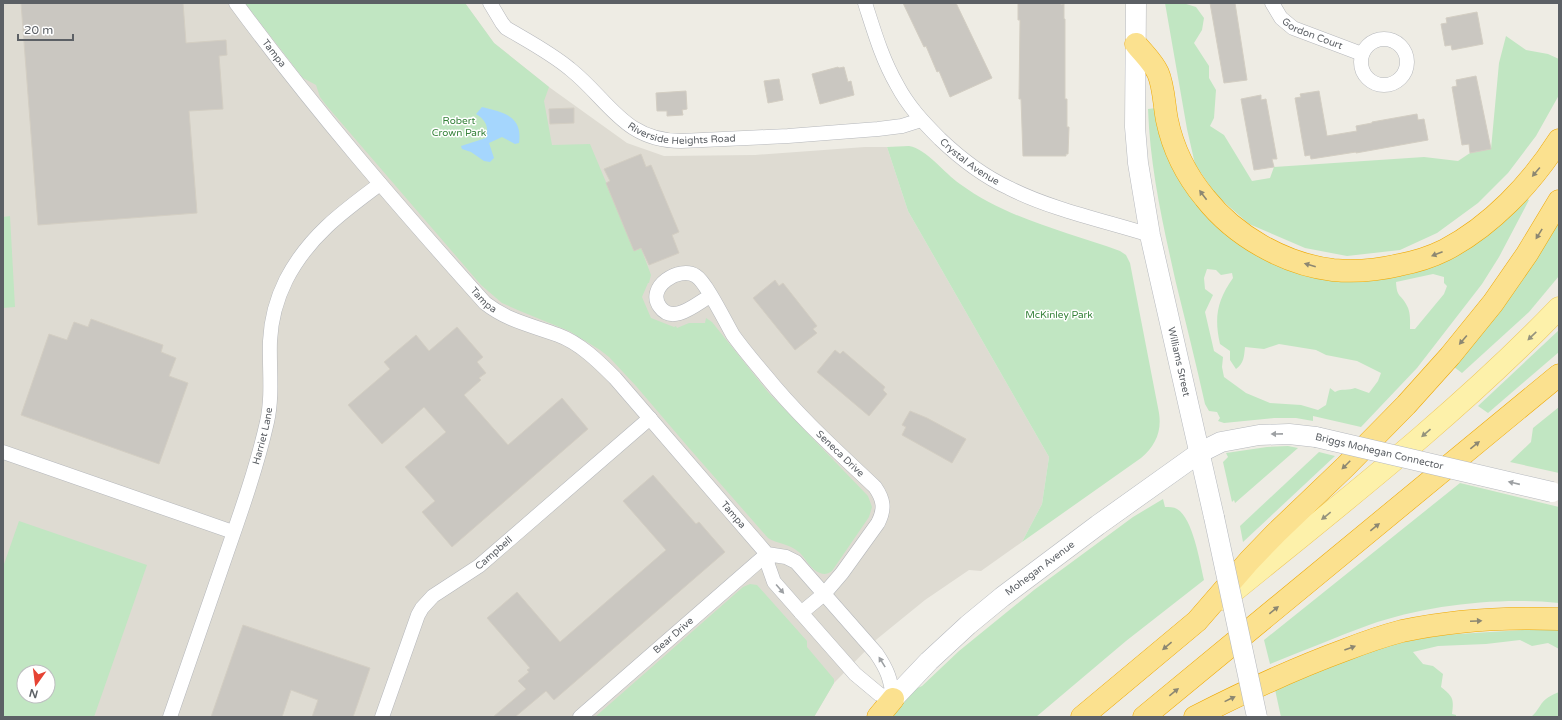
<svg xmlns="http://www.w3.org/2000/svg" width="1562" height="720" font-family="'Varela Round',sans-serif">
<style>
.education{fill:#dedbd2;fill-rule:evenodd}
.green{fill:#c1e6c2;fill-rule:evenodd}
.water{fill:#a5d6fd}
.building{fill:#cac7c1;stroke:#d3cec3}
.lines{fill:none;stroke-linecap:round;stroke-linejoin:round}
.street-casing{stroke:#b5b7bb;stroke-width:15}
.secondary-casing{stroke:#b6b9be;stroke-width:21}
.primary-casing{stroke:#efc85d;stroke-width:23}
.highway-casing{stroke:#eea804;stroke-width:23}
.street{stroke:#fff;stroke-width:14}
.secondary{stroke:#fff;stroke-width:20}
.primary{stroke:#fdf1aa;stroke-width:22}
.highway{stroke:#fbe18f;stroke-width:22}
.secondary-bridge-casing{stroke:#b6b9be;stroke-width:21;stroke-linecap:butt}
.secondary-bridge{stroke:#fff;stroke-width:20}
.oneway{fill:#8c8772}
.oneway2{fill:#94937d}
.oneway3{fill:#9da0a3}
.labels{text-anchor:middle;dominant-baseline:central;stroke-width:3;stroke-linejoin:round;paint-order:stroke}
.street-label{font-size:10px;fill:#5c6065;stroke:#fff}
.park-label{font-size:10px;fill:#36823a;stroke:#fff}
</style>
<rect width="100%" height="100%" fill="#eeece4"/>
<path class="education" d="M3,3H465L494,43L549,87L627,143L664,156L755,155L865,147H887L908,211L1049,457L1042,504L1022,542L981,571L969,570L925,600L877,639L834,683L814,717H3ZM24,672H48V696H24Z"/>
<g class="green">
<path d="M245,3H465L494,43L549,87L544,101L552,145L590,144L635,251L641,248L651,275L649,283H648L642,297L651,318L674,327L676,326L677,328L689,323H705L706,318L712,322L768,392L868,496L872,507L869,517L832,571C828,574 824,575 820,573C811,570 806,559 800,553C789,543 777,544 768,538L689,448L636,386L609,357L600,350L569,331L520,311L502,303L481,285L326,105L320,97L316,85L303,78Z"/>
<path d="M1165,3H1183L1196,7L1204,18L1202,30L1194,43L1209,66V78L1216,90L1214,118L1210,126L1224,135L1252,181L1270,178L1274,167L1424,157L1458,161L1470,153L1491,149L1499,63L1506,36L1526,50L1548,54L1559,59V95L1536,136L1508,173L1478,203L1437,233L1400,250L1347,256L1305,248L1249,224L1216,195L1195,164L1187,129Z"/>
<path d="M1156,108L1190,191L1187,193L1210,219L1371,278L1522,197L1529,200L1499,257L1482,284L1417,368L1361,427L1313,416V421L1296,418H1274L1224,423L1218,421L1220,418L1217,412L1209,411L1205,404C1196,364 1186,323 1176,283C1163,225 1150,168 1148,109ZM1207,269L1216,270L1221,275L1232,273L1233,278C1217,301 1214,317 1220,344L1230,351V360L1236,369C1244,363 1244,357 1245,347L1264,349L1279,344L1316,350L1326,355L1357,361L1381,373L1378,381L1369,393L1355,388C1349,391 1342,388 1335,392L1330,388L1326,405L1318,410L1301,405L1270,403L1246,393L1224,377L1222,367L1223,357L1214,351L1205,312L1213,295L1205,289L1204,278ZM1433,274L1444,277V283L1447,286L1444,294L1415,329H1410C1410,321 1411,312 1406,304C1400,293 1397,298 1396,282Z"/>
<path d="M909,146C927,149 944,173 960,184C1008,219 1065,231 1120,251L1126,255L1130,263L1159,413C1162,432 1155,446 1141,458L1022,542L1042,504L1049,457L908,211L887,147Z"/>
<path d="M10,216L15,307L3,308V217Z"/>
<path d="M1559,218V276L1529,312L1462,373L1450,364Z"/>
<path d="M1559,330V352L1488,413L1478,406Z"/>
<path d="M1559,407V473L1510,462L1531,442L1533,428Z"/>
<path d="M1288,446L1298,448L1235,503L1234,500L1232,502L1223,462L1228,457L1226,453L1267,447Z"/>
<path d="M1319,452L1335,456L1243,542L1240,526Z"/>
<path d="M1460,483L1559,507V603C1499,597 1426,605 1369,625C1336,637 1303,651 1270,664L1264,640Z"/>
<path d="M1163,499L1165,507C1169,507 1174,507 1177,509C1193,518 1200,563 1204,580L1126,641L1036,717H883L913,690L922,686L959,651L1034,590L1133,517Z"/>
<path d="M19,521L147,565L94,717H3V567ZM24,672H48V696H24Z"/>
<path d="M750,584L757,585L807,641V647L834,679V683L814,717H595L743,587Z"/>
<path d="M1537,629L1559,630V649L1548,643L1532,646L1520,640L1486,644L1438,646L1413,652L1423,664L1433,666L1443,674L1441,687C1453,697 1454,698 1452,714L1456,715V717H1281L1274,685L1374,649L1409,641L1442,635Z"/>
<path d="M1559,692V717H1531C1535,714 1537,710 1540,706C1544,699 1551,695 1559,692Z"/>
</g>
<path class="water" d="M482,107C503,112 523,116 519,143L515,144L502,137L489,143L494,158L490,162L484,161L471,152L462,149L461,146L486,138C489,127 486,120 476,114Z"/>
<g class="building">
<path d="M21,3H183L186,43L226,40L227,55L219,56L223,109L189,111L197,213L38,225Z"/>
<path d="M903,3H956L992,78L950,97L939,71L937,72L926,46L924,47Z"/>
<path d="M1018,3H1061V5L1064,4V19H1065V99H1067V127H1069L1068,154H1066V156H1023L1021,99H1019L1020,20H1018Z"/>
<path d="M1210,3H1235L1247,80L1224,83Z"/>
<path d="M1477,12L1483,44L1452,50L1451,45L1445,46L1441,24L1447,23L1446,18Z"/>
<path d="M838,67L839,68L844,67L848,82L851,81L854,95L820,104L812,74Z"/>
<path d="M1476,76L1491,149L1470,153L1469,144L1462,145L1452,87L1457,86L1456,80Z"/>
<path d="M779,79L783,100L768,103L764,81Z"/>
<path d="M686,91L687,109L682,110L683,115L667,116V111H657L656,93Z"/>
<path d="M1319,91L1327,136L1357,131L1356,126L1372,123V122L1417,114L1418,120L1424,119L1428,140L1356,153V152L1311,159L1310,155L1305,156L1295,98L1301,97L1300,94Z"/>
<path d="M1261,95V100L1266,99L1277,159H1272L1274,167L1254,170L1241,99Z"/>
<path d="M574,108V123L550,124L549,109Z"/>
<path d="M641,154L646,167L651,165L679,232L672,235L679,253L649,265L641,248L634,251L606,183L610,181L604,169Z"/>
<path d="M775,280L779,286L783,283L817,326L813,329L817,333L795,350L753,298Z"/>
<path d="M91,319L163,345L161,352L176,358L169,376L188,383L159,464L21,415L49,334L67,340L74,322L88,327Z"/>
<path d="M457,327L483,357L477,362L486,373L479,378L481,380L464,395L508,445L562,398L588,429L452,547L422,512L435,501L405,467L446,432L424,407L382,444L348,405L390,369L384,362L416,335L429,351Z"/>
<path d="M835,350L840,354L843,351L885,387L883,390L887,394L869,416L817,372Z"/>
<path d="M910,411L927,418L966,439L952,463L902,435L906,427L902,425Z"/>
<path d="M653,475L696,524L699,522L725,552L554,700L546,691L515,717H493L526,689L518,681L529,672L527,670L530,668L487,618L517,592L560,642L666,550L623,501Z"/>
<path d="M243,625L370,668L353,717H312L318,700L291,690L282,717H211Z"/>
</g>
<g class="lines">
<defs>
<g id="street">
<path id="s1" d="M236,3C313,108 398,206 485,303C508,321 531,325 558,335C580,343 599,362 615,378L767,554L768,565L774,582L855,674L879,694L893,699C891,679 887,669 876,653L796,562L786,557L767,554"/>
<path id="s2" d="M490,3L502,23L506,28C528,41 551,53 570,69C609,100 624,141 681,141L788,136L878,129L902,126L921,120"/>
<path id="s3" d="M865,3C874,31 882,59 897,85C908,106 923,122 940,139C961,159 983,176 1009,188C1050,209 1105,221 1150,235"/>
<path id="s4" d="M1272,3L1281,18L1293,28L1362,54"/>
<circle cx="1384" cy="62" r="23"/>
<path id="s5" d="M710,296C696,304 673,325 660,307C645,287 680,265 696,276C706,282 726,323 733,335C743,349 754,362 765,375C798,416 837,451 875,487C884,500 885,509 878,523L842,573L824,594L801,613"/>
<path d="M3,452L233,532"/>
<path id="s6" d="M170,717C189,662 208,607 227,552C242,509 257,466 267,422C273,395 269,368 270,341C271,320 277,298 286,280C308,237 342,212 380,184"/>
<path id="s7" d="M382,717L418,615L422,608L433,596L479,566L650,418"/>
<path id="s8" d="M580,717L767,554"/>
</g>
<g id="secondary">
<path id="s9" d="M1136,3L1135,127L1138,163L1150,235L1214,517"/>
<path id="s10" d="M893,699L929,661L968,625L1002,597L1098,525L1199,453L1221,442L1259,435L1289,434L1316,437"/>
</g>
<path id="primary" d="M1224,599C1338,506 1456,415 1559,308"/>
<g id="highway">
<path d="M1136,44C1143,53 1153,62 1158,73C1164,87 1164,105 1167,120C1173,149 1186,175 1205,198C1235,236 1284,264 1333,270C1355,272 1378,270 1399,265C1415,262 1431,257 1445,250C1491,226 1531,184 1559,140"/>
<path d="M878,717L893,699"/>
<path d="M1082,717L1197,621L1249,561L1276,533L1345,467L1406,405L1450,356L1493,303L1527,254L1559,201"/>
<path d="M1144,717L1559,375"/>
<path d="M1195,717C1244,692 1293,669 1345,650C1363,643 1383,636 1402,631C1453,620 1507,617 1559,619"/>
</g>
</defs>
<use href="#street" class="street-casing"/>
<use href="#secondary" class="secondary-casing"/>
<use href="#primary" class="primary-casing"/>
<use href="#highway" class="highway-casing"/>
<use href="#street" class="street"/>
<use href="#secondary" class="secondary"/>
<use href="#primary" class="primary"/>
<use href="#highway" class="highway"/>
<defs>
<g id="secondary-bridge">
<path id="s11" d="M1316,437L1552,492"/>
<path d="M1214,517L1257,717"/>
</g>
</defs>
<use href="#secondary-bridge" class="secondary-bridge-casing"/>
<use href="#secondary-bridge" class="secondary-bridge"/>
</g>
<defs><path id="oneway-solid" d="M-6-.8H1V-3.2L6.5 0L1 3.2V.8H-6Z"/></defs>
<g class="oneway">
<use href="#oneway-solid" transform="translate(1536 172) rotate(130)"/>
<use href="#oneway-solid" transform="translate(1203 195) rotate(-127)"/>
<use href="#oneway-solid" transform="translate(1539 234) rotate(122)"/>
<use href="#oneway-solid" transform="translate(1437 254) rotate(159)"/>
<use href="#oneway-solid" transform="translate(1310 265) rotate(-164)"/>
<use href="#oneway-solid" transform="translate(1463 340) rotate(130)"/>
<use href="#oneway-solid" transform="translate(1475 445) rotate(-39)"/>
<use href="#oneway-solid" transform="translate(1346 465) rotate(135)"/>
<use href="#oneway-solid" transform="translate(1375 527) rotate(-39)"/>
<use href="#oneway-solid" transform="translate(1274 610) rotate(-39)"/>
<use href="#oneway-solid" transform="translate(1476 621) rotate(-3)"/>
<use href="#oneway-solid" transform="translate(1167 646) rotate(140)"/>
<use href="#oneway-solid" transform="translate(1350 648) rotate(-20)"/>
<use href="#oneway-solid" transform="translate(1174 692) rotate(-39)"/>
<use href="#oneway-solid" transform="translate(1230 699) rotate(-26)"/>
</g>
<g class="oneway2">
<use href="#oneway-solid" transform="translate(1532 336) rotate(136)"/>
<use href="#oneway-solid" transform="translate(1426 433) rotate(139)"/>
<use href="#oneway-solid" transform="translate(1326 516) rotate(141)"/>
</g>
<g class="oneway3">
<use href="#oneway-solid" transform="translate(1277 434) rotate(179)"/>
<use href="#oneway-solid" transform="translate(1514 483) rotate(-167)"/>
<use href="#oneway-solid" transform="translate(780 589) rotate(49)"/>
<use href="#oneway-solid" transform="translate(882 662) rotate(-122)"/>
</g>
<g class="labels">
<g class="street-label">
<text stroke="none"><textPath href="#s4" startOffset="53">Gordon Court</textPath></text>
<text stroke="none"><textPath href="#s1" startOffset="63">Tampa</textPath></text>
<text stroke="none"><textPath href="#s2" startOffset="242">Riverside Heights Road</textPath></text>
<text stroke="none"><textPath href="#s3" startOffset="195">Crystal Avenue</textPath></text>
<text stroke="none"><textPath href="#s1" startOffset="387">Tampa</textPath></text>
<text stroke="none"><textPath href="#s9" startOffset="363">Williams Street</textPath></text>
<text stroke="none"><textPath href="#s6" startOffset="296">Harriet Lane</textPath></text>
<text stroke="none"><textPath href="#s11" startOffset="65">Briggs Mohegan Connector</textPath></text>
<text stroke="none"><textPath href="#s5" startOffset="350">Seneca Drive</textPath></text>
<text stroke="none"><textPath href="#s1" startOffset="723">Tampa</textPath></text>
<text stroke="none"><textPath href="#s7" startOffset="207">Campbell</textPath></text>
<text stroke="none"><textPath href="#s10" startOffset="197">Mohegan Avenue</textPath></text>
<text stroke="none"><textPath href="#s8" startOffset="124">Bear Drive</textPath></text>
</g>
<g class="park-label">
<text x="459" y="121">Robert<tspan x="459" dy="12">Crown Park</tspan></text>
<text x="1059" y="315">McKinley Park</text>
</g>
</g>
<rect width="1562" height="720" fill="none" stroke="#5c6065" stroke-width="8"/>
<g transform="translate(36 684) rotate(194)"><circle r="19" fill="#ffffff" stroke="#bebfc1"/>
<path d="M0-3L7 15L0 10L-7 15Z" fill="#e64333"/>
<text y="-6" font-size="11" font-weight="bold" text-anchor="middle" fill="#5c6065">N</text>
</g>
<path d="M18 34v6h55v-6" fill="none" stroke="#5c6065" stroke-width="2"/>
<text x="24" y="34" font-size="12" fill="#5c6065" stroke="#ffffff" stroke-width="3" paint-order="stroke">20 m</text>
</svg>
